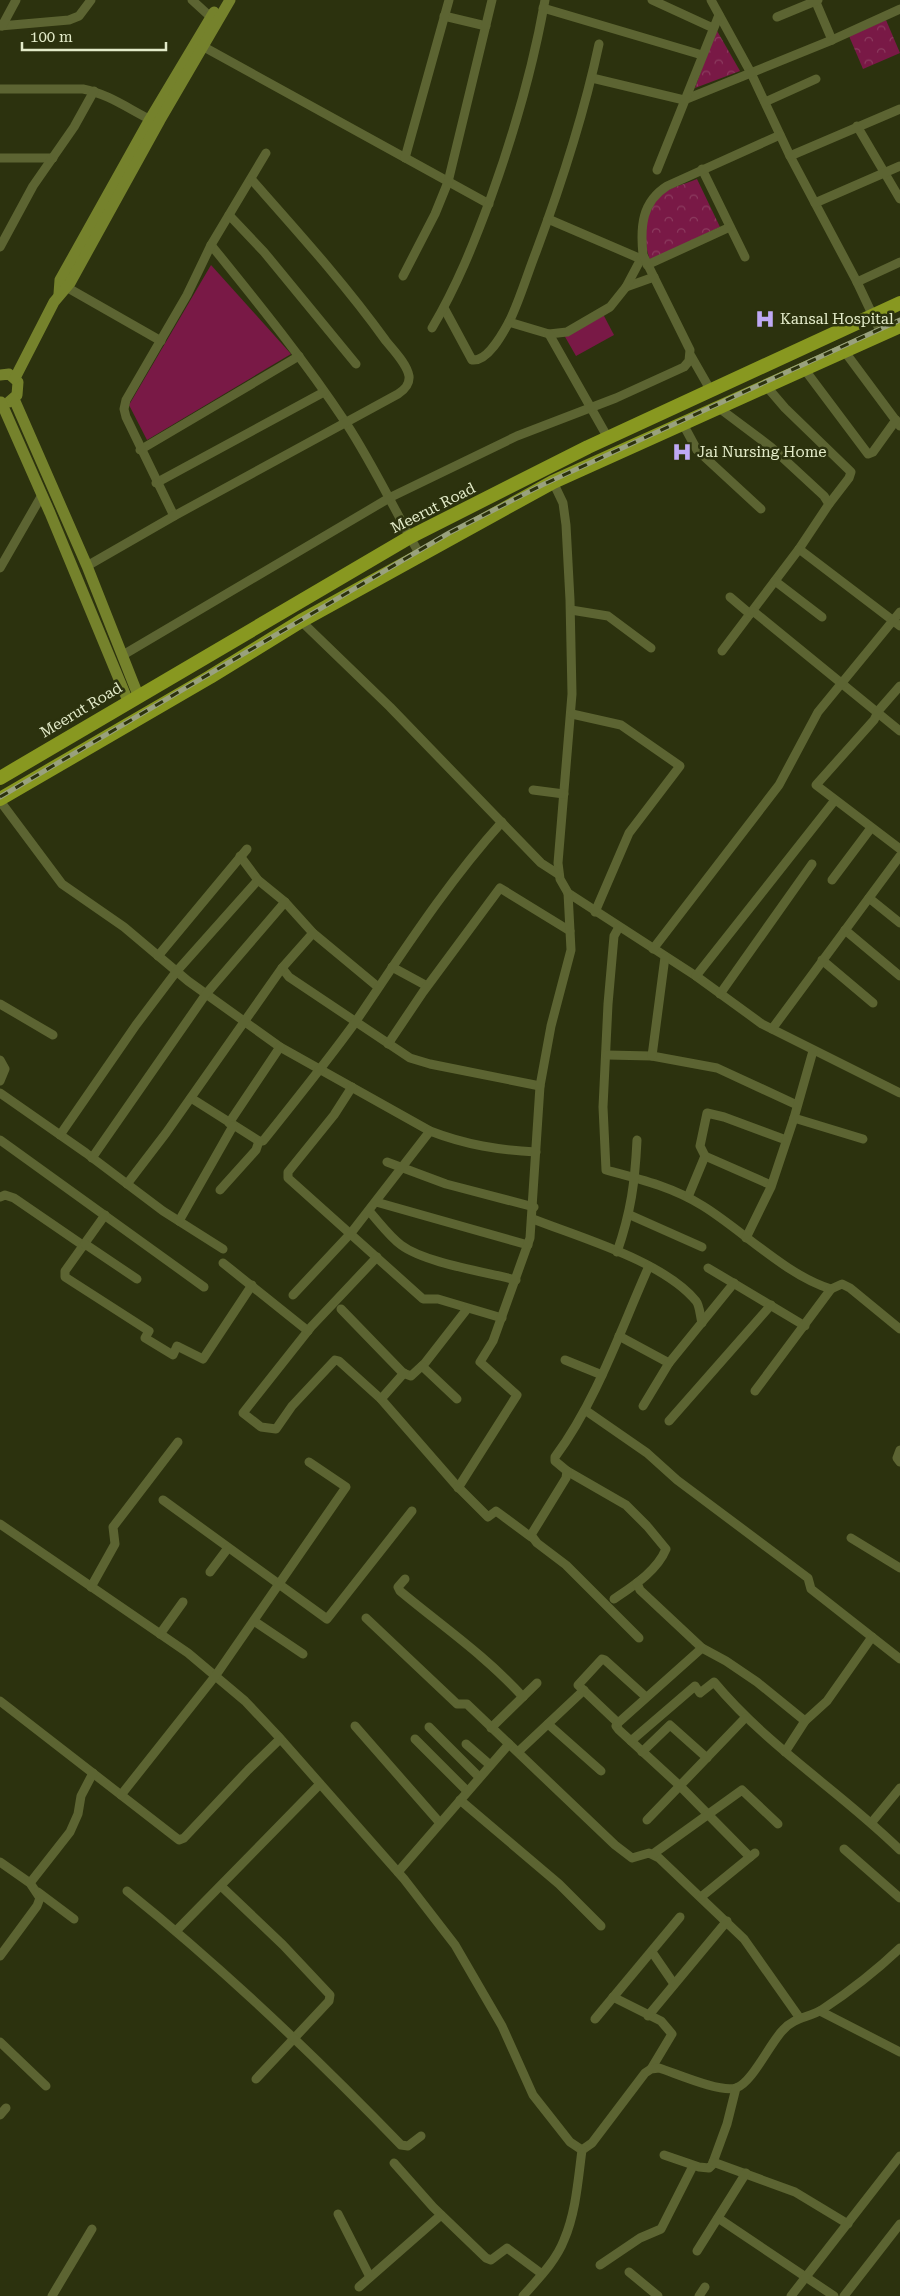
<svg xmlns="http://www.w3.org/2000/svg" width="900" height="2296" font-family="'Roboto Serif',serif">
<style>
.grass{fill:#791946}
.park{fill:url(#park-crowns)}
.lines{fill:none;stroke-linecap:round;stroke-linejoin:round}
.street{stroke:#5c6432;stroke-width:9}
.secondary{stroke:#75822c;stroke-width:11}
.primary{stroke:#889820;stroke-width:14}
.rail-casing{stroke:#99a17e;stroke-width:5}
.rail{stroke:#2c320e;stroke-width:3;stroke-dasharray:9;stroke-linecap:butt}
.labels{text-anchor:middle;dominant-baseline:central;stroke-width:5;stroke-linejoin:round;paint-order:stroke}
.poi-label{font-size:15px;fill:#e3ebc9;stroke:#2c320e;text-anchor:start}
.street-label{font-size:15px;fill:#e3ebc9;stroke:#2c320e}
</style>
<defs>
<pattern id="park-crowns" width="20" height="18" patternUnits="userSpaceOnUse" patternTransform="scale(1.25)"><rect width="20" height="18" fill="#791946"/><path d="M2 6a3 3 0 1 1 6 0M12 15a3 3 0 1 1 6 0" fill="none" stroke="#8c3b5f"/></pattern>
</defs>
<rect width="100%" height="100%" fill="#2c320e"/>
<g class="grass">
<path d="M211,265L291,354L147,440L129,405Z"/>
<path d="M603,314L614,335L576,356L564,335Z"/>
</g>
<g class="park">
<path d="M886,20L900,53L863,69L849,36Z"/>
<path d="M716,29L740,71L695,88Z"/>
<path d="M697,179L720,227L650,260C642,237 643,212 661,195C669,187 686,184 697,179Z"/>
</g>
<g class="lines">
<g class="street">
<path d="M192,0L215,21"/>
<path d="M652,0L713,28"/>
<path d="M711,0L751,73L790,156L857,282L882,335"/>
<path d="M815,0L832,40"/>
<path d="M543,8L702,55"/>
<path d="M444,16L486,26"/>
<path d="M777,17L818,0"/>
<path d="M0,26L69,20L79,16L91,0"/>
<path d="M2,26L16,0"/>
<path d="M204,47L489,204"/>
<path d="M592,78L684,100L832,40L900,9"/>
<path d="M0,89H83C109,94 130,110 155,122"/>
<path d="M765,102L816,79"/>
<path d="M857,126L900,199"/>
<path d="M790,156L900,109"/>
<path d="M0,158H53"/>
<path d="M405,158L449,0"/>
<path d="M702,169L745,257"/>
<path d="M657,170L719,15"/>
<path d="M815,203L900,166"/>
<path d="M229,215L264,252L356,364"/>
<path d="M548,219L641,259"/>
<path d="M211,245C258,303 305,361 346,423C374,466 395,511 420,555"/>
<path d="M0,247L33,186L74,127L94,91"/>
<path d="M647,265L730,227"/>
<path d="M403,276L435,214L448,182L492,0"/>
<path d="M857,282L900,262"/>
<path d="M61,284L161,341"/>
<path d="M626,287L654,277"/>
<path d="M444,308L472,360C488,362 503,333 510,320C520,299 527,275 536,252C561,185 584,114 599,44"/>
<path d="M509,322L549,334L567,332L610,307L626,287L643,255"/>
<path d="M432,328C457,286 474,243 491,197C514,133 533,68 545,0"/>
<path d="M549,334L608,438"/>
<path d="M845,352L900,426"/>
<path d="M691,356L711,391"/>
<path d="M805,370L868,454L873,452L896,420"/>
<path d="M767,387L785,408L851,472L849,478L829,504"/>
<path d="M719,408L771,447L824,496L829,504L799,549L722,651"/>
<path d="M683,424L697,450L761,509"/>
<path d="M140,450L299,356"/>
<path d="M553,482L563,503L566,525L570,600L572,694L558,863L560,879L568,893L696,976L762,1024L900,1093"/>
<path d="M156,483L324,392"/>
<path d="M174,516L126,417L124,409L126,400L187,295L211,245L266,153"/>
<path d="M799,549L900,626"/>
<path d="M87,566L174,516L398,394C404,390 410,385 409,376C407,364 394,351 386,341C345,284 298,232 252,180"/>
<path d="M0,568L42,495"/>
<path d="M775,581L822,617"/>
<path d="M730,597L750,614"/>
<path d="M571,610L608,616L651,648"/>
<path d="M753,611L900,731"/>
<path d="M301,621L390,707L541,863L558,874"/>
<path d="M123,655L391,497L517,436L616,398L684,367L689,361L690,350L643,255C640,226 642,202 667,186L780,135"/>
<path d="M900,686L879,710L874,720L816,785L900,849"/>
<path d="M572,714L621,725L680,766L629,833L595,912"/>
<path d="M533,790L564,794"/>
<path d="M0,801L62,884L124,927L188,981L280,1047L430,1131C466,1145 499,1150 536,1152"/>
<path d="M240,856L258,880L285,902L313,933L378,987"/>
<path d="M832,880L871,828"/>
<path d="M869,898L900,923"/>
<path d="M619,927L614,936L608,1004L603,1107L606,1170C640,1179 673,1187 703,1206C742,1230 787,1276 831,1289L842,1284L850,1288L900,1329"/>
<path d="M845,930L900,976"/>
<path d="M653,949L779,785L818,712L900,612"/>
<path d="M158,956L247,849"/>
<path d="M822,960L873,1003"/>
<path d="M392,967L427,986"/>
<path d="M282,968L289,977L410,1058L430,1064L540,1086"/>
<path d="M696,976L835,800"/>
<path d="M720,994L812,864"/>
<path d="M0,1004L53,1035"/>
<path d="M772,1029L900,856"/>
<path d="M388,1044L423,992L500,888L570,931"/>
<path d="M607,1055L652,1056L717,1068L797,1105"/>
<path d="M652,1056L665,957"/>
<path d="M0,1060L5,1069L0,1081"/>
<path d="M352,1087L334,1115L288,1172V1178L423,1299H438L502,1318"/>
<path d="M0,1093L86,1153L163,1211L223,1249"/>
<path d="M191,1098L259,1141H263C294,1102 325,1064 354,1024C401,955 446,884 502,822"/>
<path d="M794,1118L863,1139"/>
<path d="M229,1123L280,1047"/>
<path d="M60,1135L136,1025L176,972L258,880"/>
<path d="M0,1140L204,1287"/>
<path d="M705,1156L771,1185"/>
<path d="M92,1158L206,994L285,902"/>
<path d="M387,1162L446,1184L534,1207"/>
<path d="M127,1184L166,1133L282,968L313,933"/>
<path d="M220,1190L256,1150L259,1141"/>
<path d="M0,1197L5,1195L14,1198L84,1246"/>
<path d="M688,1197L705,1156L700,1146L707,1113L724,1117L786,1140"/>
<path d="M376,1202L528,1245"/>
<path d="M369,1211C379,1222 389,1236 401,1245C425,1263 486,1272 516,1280"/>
<path d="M105,1215L65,1271V1277L149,1331L145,1338L173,1355L177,1346L203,1359L252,1285"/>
<path d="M630,1215L702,1247"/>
<path d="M533,1219C581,1238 663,1261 696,1301C700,1306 700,1316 702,1323"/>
<path d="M179,1221L233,1126"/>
<path d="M746,1238L771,1187L794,1118L813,1051"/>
<path d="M85,1244L137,1279"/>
<path d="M617,1252C631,1212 635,1182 637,1140"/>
<path d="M377,1257L311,1327L243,1413L261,1427L276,1429L292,1406L335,1360L339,1361L381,1399L456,1485L488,1517L496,1511L531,1537"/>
<path d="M223,1263L308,1331"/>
<path d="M708,1268L805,1326"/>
<path d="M293,1295L351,1233L430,1131"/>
<path d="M341,1309L403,1373L411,1376L425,1363L467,1309"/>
<path d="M619,1336L669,1363"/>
<path d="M565,1360L602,1375"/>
<path d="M422,1366L457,1399"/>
<path d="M755,1391L831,1289"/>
<path d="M381,1399L404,1373"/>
<path d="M643,1406L669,1363L734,1283"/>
<path d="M585,1410L647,1453L677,1480L808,1578L811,1589L900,1659"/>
<path d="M669,1421L771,1305"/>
<path d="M900,1450L897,1458L900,1462"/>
<path d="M567,1471L626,1505L647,1526L666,1549C657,1571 633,1586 614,1599"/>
<path d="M458,1488L517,1395L480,1362L493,1341L530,1238L540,1086L551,1026L571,950L568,893"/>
<path d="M163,1500L327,1619L412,1511"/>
<path d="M0,1524L188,1653L245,1701L278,1736L404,1879L455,1945L502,2026L533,2095L570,2142L582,2150"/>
<path d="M851,1538L900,1568"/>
<path d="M210,1572L228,1548"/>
<path d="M405,1579L398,1587L400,1591C442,1626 486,1656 523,1697"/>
<path d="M637,1583L640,1590L702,1648L726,1661L757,1682L805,1721"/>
<path d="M91,1587L115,1544L113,1527L178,1442"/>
<path d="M366,1618L457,1704H467L615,1845L632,1858L649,1853L659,1858L744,1939L799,2017"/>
<path d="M254,1621L303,1654"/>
<path d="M160,1634L183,1602"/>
<path d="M639,1638L566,1565L537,1543L531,1535L566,1478L567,1471L555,1461V1457C597,1400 620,1331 649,1266"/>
<path d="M646,1697L605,1660L602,1659L578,1685L618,1723L616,1726L619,1730L680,1786L750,1857"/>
<path d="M0,1701L179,1840L184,1838L248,1770L280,1739"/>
<path d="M618,1723L702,1648"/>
<path d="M548,1724L601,1771"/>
<path d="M355,1726L440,1823"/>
<path d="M429,1727L479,1777"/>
<path d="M491,1728L537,1683"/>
<path d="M415,1739L467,1791"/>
<path d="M631,1741L695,1686L700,1693L714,1682C769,1748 840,1791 900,1850"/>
<path d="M466,1744L490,1765"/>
<path d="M518,1752L584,1690"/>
<path d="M642,1752L670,1725L707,1758"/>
<path d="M785,1752L805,1721L827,1701L872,1637"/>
<path d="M121,1795L216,1675L346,1487L309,1462"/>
<path d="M460,1800L559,1884L601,1926"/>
<path d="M647,1820L745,1718"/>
<path d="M872,1822L900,1788"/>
<path d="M844,1849L900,1898"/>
<path d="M653,1854L742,1790L778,1824"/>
<path d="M0,1862L30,1883L40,1898L37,1906L0,1956"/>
<path d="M398,1872L509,1744"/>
<path d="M30,1883L70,1832L78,1814L81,1796L93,1773"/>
<path d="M221,1886L283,1945L330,1995L329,2001L256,2079"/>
<path d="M127,1891C224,1969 314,2055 401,2145L408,2146L421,2136"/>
<path d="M38,1892L74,1919"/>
<path d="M701,1897L755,1853"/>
<path d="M176,1931L320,1784"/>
<path d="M652,1952L674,1984"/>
<path d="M613,1997L661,2021L672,2034L651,2069"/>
<path d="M820,2011L900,2052"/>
<path d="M648,2016L727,1921"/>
<path d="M595,2019L680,1917"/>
<path d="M0,2042L46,2086"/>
<path d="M0,2115L6,2108"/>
<path d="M582,2150L592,2143L645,2073L651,2069L659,2068C675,2073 720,2093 736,2088C752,2083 770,2043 783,2030C794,2017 809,2018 823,2009C850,1991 876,1971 900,1948"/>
<path d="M664,2155L699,2167L709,2168L712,2165L727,2124L736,2088"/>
<path d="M713,2162L795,2192L848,2224"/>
<path d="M394,2163L433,2207L486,2258L491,2260L507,2248L542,2274"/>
<path d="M338,2214L370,2277"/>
<path d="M718,2218L834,2296"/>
<path d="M697,2251L746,2173"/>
<path d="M600,2265L640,2238L661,2229L693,2166"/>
<path d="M629,2272L658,2296"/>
<path d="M359,2287L441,2215"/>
<path d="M52,2296L92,2229"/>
<path d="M523,2296C538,2279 556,2261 564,2240C576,2212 578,2180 582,2150"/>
<path d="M699,2296L705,2287"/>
<path d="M791,2296L900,2156"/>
<path d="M844,2296L900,2224"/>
</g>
<g class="secondary">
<path d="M59,294L60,280L150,119L214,12"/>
<path d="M0,375L9,374L18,382L17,395L9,402"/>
<path d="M15,378L54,302L70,283L160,120L230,0"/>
<path d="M14,399L87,566L138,695"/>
<path d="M1,402L50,513L128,701"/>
</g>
<g class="primary">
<path d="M0,778L410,537L588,447L900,303"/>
<path d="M0,799L210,677L301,621L553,482L900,326"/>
</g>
<defs>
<path id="rail" d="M0,797L449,533L542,485L900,320"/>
</defs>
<use href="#rail" class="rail-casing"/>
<use href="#rail" class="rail"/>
</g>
<defs>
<symbol id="hospital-bare" viewBox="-9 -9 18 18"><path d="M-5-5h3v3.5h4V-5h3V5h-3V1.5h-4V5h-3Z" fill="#bfa9f4" stroke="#2c320e" stroke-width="2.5" paint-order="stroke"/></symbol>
</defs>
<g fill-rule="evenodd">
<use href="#hospital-bare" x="751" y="305" width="28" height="28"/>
<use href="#hospital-bare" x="668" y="438" width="28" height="28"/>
</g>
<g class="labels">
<g class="poi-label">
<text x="780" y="319">Kansal Hospital</text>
<text x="697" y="452">Jai Nursing Home</text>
</g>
<g class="street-label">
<text transform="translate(433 508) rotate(-27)">Meerut Road</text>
<text transform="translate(81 710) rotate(-31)">Meerut Road</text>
</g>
</g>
<path d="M22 42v8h144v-8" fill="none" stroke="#e3ebc9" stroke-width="2.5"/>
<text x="30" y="42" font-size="15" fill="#e3ebc9" stroke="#2c320e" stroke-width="4" paint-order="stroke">100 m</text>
</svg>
